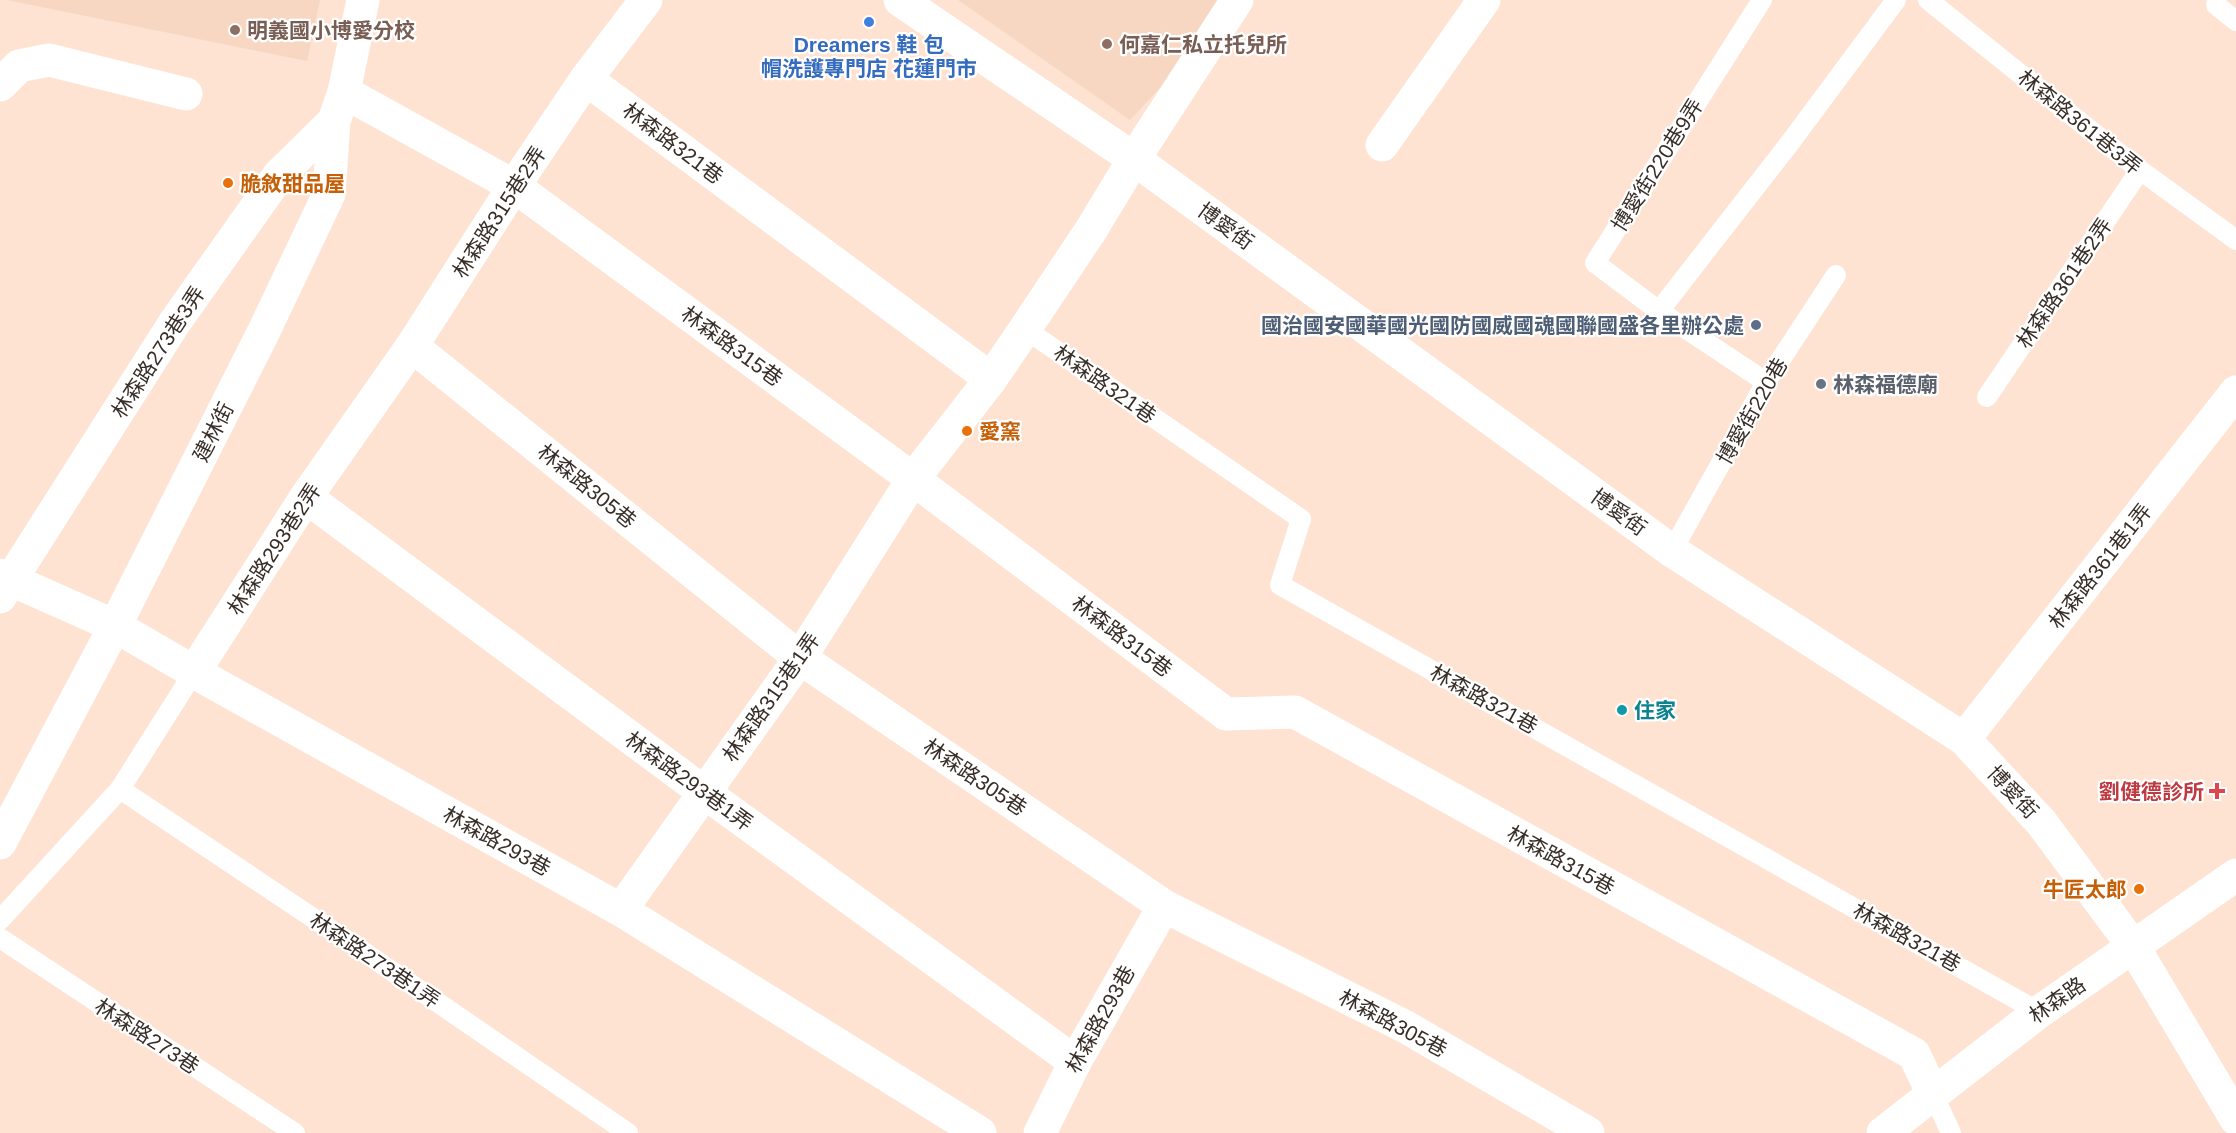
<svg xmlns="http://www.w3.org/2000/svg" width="2236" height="1133" font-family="Helvetica,'Noto Sans TC',sans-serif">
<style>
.built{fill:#f7d7c1}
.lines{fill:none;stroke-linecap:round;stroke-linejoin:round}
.service{stroke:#fff;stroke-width:20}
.minor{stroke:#fff;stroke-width:33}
.tertiary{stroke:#fff;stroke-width:33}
.shop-dot{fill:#3f7fe0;stroke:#fff;stroke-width:2}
.education-dot{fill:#8d6e63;stroke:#fff;stroke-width:2}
.food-dot{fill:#e8710a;stroke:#fff;stroke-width:2}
.service-dot{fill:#5c6f8a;stroke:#fff;stroke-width:2}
.worship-dot{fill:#6b7280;stroke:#fff;stroke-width:2}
.culture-dot{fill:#0f9aa8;stroke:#fff;stroke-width:2}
.health-dot{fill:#e0444e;stroke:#fff;stroke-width:2}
.labels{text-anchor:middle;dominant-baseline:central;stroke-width:4.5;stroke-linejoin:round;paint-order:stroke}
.education-label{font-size:21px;font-weight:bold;fill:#785e54;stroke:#fff;text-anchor:start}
.shop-label{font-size:21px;font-weight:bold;fill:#366cbe;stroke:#fff}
.street-label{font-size:21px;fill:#382e28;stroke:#fff}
.food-label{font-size:21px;font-weight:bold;fill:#c56008;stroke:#fff;text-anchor:start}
.service-label{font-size:21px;font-weight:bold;fill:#4e5e75;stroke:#fff;text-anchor:end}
.worship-label{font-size:21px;font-weight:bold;fill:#5b616d;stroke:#fff;text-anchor:start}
.culture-label{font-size:21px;font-weight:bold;fill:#0d838f;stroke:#fff;text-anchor:start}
.health-label{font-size:21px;font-weight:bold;fill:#be3a42;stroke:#fff;text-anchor:end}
</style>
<rect width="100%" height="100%" fill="#fee3d2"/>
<g class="built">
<path d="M7,0H320L307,61Z"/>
<path d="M958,0H1225L1160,88L1130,120Z"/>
</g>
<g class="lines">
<g class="service">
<path d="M1762,0L1595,263L1659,311L1766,382"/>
<path d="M1928,0L2140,170L2236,240"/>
<path d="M2216,5L2236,21"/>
<path d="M1659,311L1792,140L1896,0"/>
<path d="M1025,329L1301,519L1280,585L2039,1012"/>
<path d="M1987,397L2140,170"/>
<path d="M1672,551L1766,382L1836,275"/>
<path d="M120,789L367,954L628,1133"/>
<path d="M0,920L120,789L194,672"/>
<path d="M0,938L295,1133"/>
<path d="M1933,1094L1951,1133"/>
</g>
<g class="minor">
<path d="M900,0L1134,159L1672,551L1964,739L2041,822L2133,946L2236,1119"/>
<path d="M586,79L991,379"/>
<path d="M0,85L19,66L49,60L186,94"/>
<path d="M344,92L514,186L913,479L1226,714L1295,712L1914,1054L1933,1094"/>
<path d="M1382,145L1484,0"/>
<path d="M412,346L800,658L1164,906L1406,1027L1588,1133"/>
<path d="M306,497L705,793L1075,1062"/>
<path d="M0,575L115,626L194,672L621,910L980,1133"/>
<path d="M0,597L175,322L279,175L334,121"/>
<path d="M194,672L306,497L412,346L514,186L586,79L646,0"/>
<path d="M1964,739L2236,392"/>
<path d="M0,843L115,626L264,331L329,194L334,121L344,92L363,0"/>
<path d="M621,910L800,658L913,479L991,379L1025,329L1091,230L1134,159L1237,0"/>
<path d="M1040,1133L1075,1062L1164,906"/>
</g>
<path class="tertiary" d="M1883,1133L2039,1012L2236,875"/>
</g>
<circle class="shop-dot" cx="869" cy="22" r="6"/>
<g class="education-dot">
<circle cx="235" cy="30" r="6"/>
<circle cx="1107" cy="44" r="6"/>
</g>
<g class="food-dot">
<circle cx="228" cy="183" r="6"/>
<circle cx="967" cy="431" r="6"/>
<circle cx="2139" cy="889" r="6"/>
</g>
<circle class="service-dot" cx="1756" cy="325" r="6"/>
<circle class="worship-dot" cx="1821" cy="384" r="6"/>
<circle class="culture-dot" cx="1622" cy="710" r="6"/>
<path class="health-dot" d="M2214 782h6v6h6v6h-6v6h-6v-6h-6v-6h6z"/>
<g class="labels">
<g class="education-label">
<text x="247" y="30">明義國小博愛分校</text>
<text x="1119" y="44">何嘉仁私立托兒所</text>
</g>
<g class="shop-label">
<text x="869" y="44">Dreamers 鞋 包<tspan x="869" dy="24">帽洗護專門店 花蓮門市</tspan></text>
</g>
<g class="street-label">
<text transform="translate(2080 122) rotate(39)">林森路361巷3弄</text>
<text transform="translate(673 143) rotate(37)">林森路321巷</text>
<text transform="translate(1657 165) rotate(-58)">博愛街220巷9弄</text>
<text transform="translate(499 212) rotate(-57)">林森路315巷2弄</text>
<text transform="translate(1226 226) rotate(36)">博愛街</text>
<text transform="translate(2064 283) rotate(-56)">林森路361巷2弄</text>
<text transform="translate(732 346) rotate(36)">林森路315巷</text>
<text transform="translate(158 352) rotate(-57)">林森路273巷3弄</text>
<text transform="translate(1105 384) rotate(35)">林森路321巷</text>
<text transform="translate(1752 411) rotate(-60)">博愛街220巷</text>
<text transform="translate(213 432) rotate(-63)">建林街</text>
<text transform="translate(587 486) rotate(39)">林森路305巷</text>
<text transform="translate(1619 512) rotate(36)">博愛街</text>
<text transform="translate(274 549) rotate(-57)">林森路293巷2弄</text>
<text transform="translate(2100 566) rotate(-52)">林森路361巷1弄</text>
<text transform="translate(1122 636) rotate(37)">林森路315巷</text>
<text transform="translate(771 697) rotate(-55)">林森路315巷1弄</text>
<text transform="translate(1484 699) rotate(29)">林森路321巷</text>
<text transform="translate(975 777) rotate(34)">林森路305巷</text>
<text transform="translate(689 781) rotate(36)">林森路293巷1弄</text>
<text transform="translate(2013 792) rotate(47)">博愛街</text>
<text transform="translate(497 841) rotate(29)">林森路293巷</text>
<text transform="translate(1561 860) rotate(29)">林森路315巷</text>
<text transform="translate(1907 937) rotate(29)">林森路321巷</text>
<text transform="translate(375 960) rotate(34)">林森路273巷1弄</text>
<text transform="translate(2057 1000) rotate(-35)">林森路</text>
<text transform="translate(1100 1019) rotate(-61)">林森路293巷</text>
<text transform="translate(1393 1023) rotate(28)">林森路305巷</text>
<text transform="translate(147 1036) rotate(33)">林森路273巷</text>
</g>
<g class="food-label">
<text x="240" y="183">脆敘甜品屋</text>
<text x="979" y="431">愛窯</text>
<text x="2127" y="889" text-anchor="end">牛匠太郎</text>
</g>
<g class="service-label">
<text x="1744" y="325">國治國安國華國光國防國威國魂國聯國盛各里辦公處</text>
</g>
<g class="worship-label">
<text x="1833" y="384">林森福德廟</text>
</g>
<g class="culture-label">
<text x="1634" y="710">住家</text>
</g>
<g class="health-label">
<text x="2204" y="791">劉健德診所</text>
</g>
</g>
</svg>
